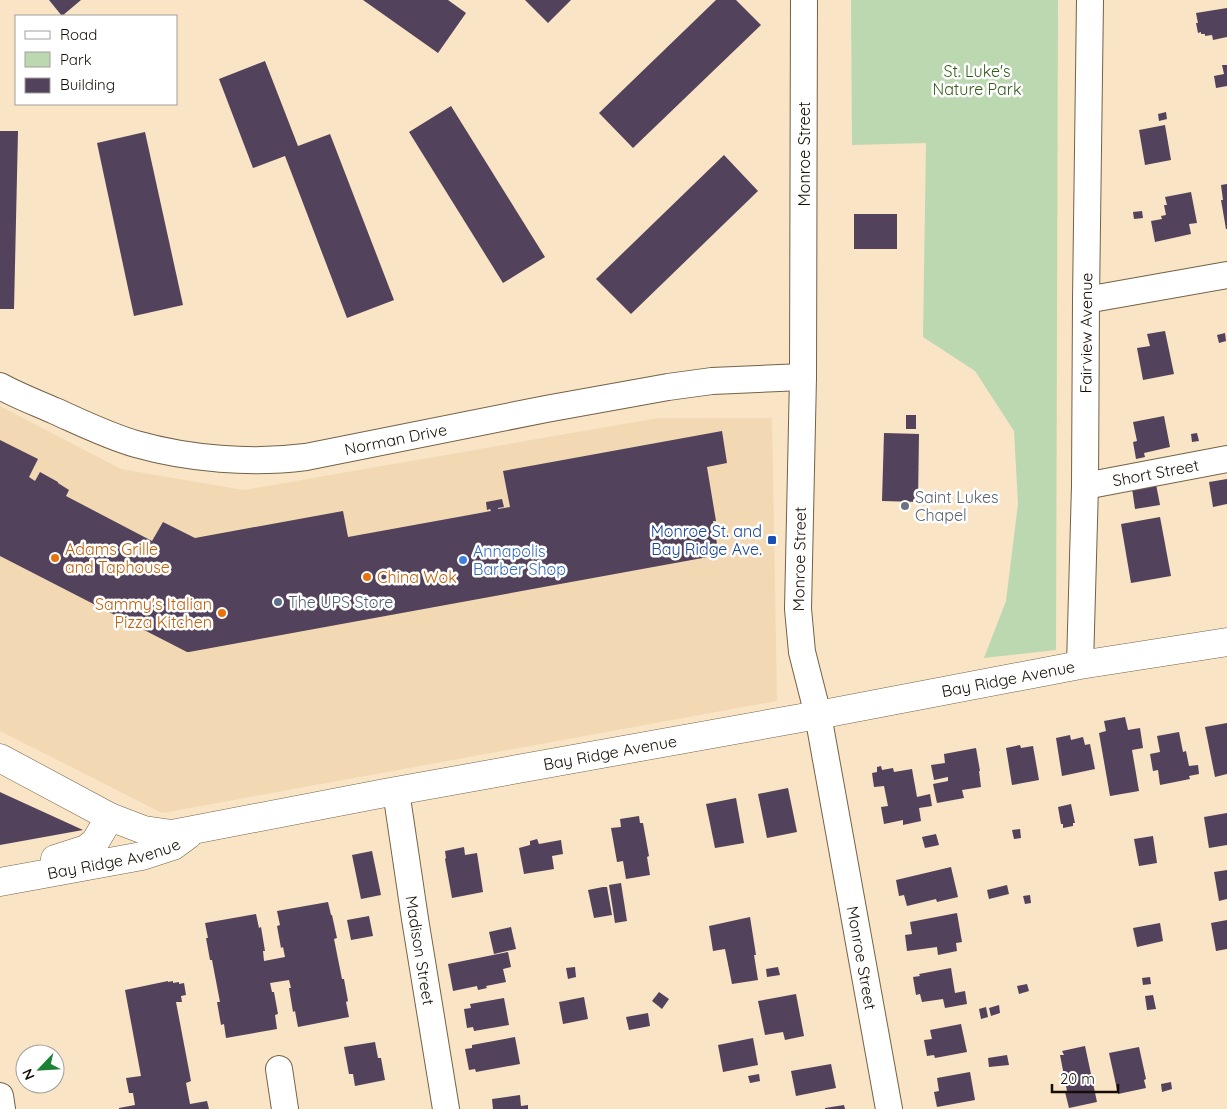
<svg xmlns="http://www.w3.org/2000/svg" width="1227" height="1109" font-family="Quicksand,sans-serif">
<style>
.built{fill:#f2d9b4}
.green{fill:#bcd8b0}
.building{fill:#52425b}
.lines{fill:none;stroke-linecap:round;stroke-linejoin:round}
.minor-casing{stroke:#746247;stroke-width:28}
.secondary-casing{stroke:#746247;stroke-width:29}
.minor{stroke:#fff;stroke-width:26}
.secondary{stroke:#fff;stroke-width:28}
.worship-dot{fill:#6b7280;stroke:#fff;stroke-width:2}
.transit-dot{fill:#1a4fb4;stroke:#fff;stroke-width:2}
.food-dot{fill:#e8710a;stroke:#fff;stroke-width:2}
.shop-dot{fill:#3f7fe0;stroke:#fff;stroke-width:2}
.service-dot{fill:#5c6f8a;stroke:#fff;stroke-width:2}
.labels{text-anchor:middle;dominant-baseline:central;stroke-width:5;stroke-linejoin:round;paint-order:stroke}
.park-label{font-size:16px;fill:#325b18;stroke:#fff}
.street-label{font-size:16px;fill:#150e04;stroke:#fff}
.worship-label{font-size:16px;fill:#5b616d;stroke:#fff;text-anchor:start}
.transit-label{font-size:16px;fill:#164399;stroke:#fff;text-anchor:end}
.food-label{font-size:16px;fill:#c56008;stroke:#fff;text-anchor:start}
.shop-label{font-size:16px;fill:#366cbe;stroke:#fff;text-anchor:start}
.service-label{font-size:16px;fill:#4e5e75;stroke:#fff;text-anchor:start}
</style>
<rect width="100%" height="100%" fill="#f9e4c5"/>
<path class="built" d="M0,406L121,469L244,490L658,418H772L777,701L162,813L0,731Z"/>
<path class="green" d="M851,0H1058L1056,650L984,658L1006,601L1018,504L1014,431L975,371L923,337L926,143L852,145Z"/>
<g class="building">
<path d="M49,0H81L62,16Z"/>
<path d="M363,0H448L466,13L438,53Z"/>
<path d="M525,0H571L548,23Z"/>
<path d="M716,0H736L761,25L633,148L599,113Z"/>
<path d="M1227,8V37L1213,40L1212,35L1205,36V34H1201V32L1198,33L1196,23H1198L1196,13Z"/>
<path d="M265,61L298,146L330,134L394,300L347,318L285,156L253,168L219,79Z"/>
<path d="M1222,65H1227V86L1216,88L1214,76L1224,74Z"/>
<path d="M451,106L545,257L503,283L409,132Z"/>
<path d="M1166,112L1167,119L1159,121L1158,114Z"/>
<path d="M1165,125L1171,160L1145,165L1139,130Z"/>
<path d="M0,131H18L14,309H0Z"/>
<path d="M145,132L183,305L134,316L97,143Z"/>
<path d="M724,155L758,191L631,314L596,279Z"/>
<path d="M1227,184V229H1226L1221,200H1223L1221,185Z"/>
<path d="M1191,192L1197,223L1189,224L1191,234L1155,242L1151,221L1162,219L1161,216L1166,215L1164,205H1167L1165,197Z"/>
<path d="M1142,211L1143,218L1134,219L1133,212Z"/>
<rect x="854" y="214" width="43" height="35"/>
<path d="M1165,331L1174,374L1143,380L1137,348L1150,346L1147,334Z"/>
<path d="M1225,333L1226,341L1219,343L1217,335Z"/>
<rect x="906" y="415" width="10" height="14"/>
<path d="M1164,416L1170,447L1144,453L1145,457L1136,459L1133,442L1137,441L1133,422Z"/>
<path d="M722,431L727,463L707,467L716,521H713L719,555L189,652H187L0,556V440L38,459L29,477L35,481L40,472L58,482V483L69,490L66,496L152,541L163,522L195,538L343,511L348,537L491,511L490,509L487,510L486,502L502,499L504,507L498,508V509L510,507L503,471Z"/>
<path d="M884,433L919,434L918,502L882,501Z"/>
<path d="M1197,433L1199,441L1192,442L1191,434Z"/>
<path d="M1227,479V504L1213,507L1209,482Z"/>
<path d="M1156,484L1160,505L1135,509L1132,488Z"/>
<path d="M1160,517L1171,576L1131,583L1121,524Z"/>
<path d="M1125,717L1128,730L1140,728L1143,748L1132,750L1139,791L1110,796L1099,733L1106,731L1104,721Z"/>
<path d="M1227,723V774L1215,777L1205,727Z"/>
<path d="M1179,732L1183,752L1186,751L1189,766L1198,765L1199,774L1189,776L1190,779L1160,785L1158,770L1153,771L1150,754L1160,752L1157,736Z"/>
<path d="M1070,735L1071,740L1083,737L1085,745L1090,744L1095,769L1062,776L1056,738Z"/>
<path d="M1020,745L1021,748L1033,746L1039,780L1012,785L1006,748Z"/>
<path d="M976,748L980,771H979L981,787L962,790L964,798L937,803L933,784L948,781V777L934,780L931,765L945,763L944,754Z"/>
<path d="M881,766L882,770L893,768L894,772L912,769L917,797L930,794L932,806L919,808L921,821L903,825V820L884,824L881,807L888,806L884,786L874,787L872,773L877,772V767Z"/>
<path d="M788,788L797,832L767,838L758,794Z"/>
<path d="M0,792L2,793L83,830L0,845Z"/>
<path d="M736,798L744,843L715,848L706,804Z"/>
<path d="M1071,804L1075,823H1073V826L1063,828V824H1061L1058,807Z"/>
<path d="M1227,813V845L1209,848L1204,817Z"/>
<path d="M639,816L640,823H643L649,856L647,857L650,875L626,879L623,861L617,862L611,828L621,827L620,819Z"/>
<path d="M1020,829L1021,838L1014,839L1012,830Z"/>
<path d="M936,834L939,845L925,848L922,837Z"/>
<path d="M1153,836L1157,863L1139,866L1134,839Z"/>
<path d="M537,839L539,844L561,840L563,854L552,856L554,869L524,874L519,848L530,845V841Z"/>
<path d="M464,847L465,855L477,853L483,892L452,898L445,859L446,858L445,851Z"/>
<path d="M372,851L381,895L361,899L352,855Z"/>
<path d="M951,867L958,897L937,902L936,899L907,906L904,895L899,896L896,880Z"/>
<path d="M1227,870V899L1219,901L1214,872Z"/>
<path d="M621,883L627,921L615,923L609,885Z"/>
<path d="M1007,885L1009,894L989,899L987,890Z"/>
<path d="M603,887H607L612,915L594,918L588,890Z"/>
<path d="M1030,895L1031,903L1025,904L1023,896Z"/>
<path d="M328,902L331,915H332L337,938L334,939L342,979H344L348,1001L346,1002L349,1017L298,1027L295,1011L293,1012L289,988H291L289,980L270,983L272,992H274L278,1014L275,1015L277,1029L226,1038L224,1024L221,1025L217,1002H220L212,960H210L206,938H208L205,923L256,914L259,928L261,927L265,951H263L264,961L285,957L283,947L281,948L277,926L280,925L277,911Z"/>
<path d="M957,913L962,942L956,943L957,951L938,955L937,947L907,951L905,935L912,934L910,922Z"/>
<path d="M369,916L373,936L351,940L347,920Z"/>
<path d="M750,917L756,955H754L758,980L732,984L725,949L713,951L709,926Z"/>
<path d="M1227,920V949L1216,951L1211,923Z"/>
<path d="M1160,923L1163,941L1137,947L1133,928Z"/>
<path d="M511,927L516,949L494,954L489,932Z"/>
<path d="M508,952L511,967L503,969L506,982L486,986L487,988L478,990L477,986L453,991L448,964Z"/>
<path d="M575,967L576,977L568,979L566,968Z"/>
<path d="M778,967L780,975L767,977L766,969Z"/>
<path d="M951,968L955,993L965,991L967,1004L945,1008L943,999L922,1002L920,994L916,995L913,977L920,976L919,974Z"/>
<path d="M1150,977L1151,984L1143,985L1142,978Z"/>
<path d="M168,981V982L173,981V983L179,982V984L184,983L186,995L181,996L182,1002H176L191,1081L186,1083L190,1104L207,1101L209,1109H119V1108L135,1105L133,1093H129L126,1078L141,1076L125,990Z"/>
<path d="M1027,984L1029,991L1019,994L1017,986Z"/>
<path d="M659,992L669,999L662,1009L652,1001Z"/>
<path d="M796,994L804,1036L785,1040L783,1032L765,1035L758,1001Z"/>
<path d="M1153,995L1156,1009L1147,1010L1145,996Z"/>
<path d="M584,997L588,1019L563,1024L559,1002Z"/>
<path d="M504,998L509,1025L474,1031L473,1027L467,1028L464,1009L471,1008L470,1004Z"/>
<path d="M999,1005L1000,1013L991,1016L989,1008Z"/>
<path d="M986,1007L988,1017L981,1019L979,1009Z"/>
<path d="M648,1013L650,1026L629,1030L626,1017Z"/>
<path d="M961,1024L967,1052L935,1058L934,1055L927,1056L924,1040L932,1039L930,1030Z"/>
<path d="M515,1037L520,1064L476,1072L475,1069L469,1070L465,1049L472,1048V1045Z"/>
<path d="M753,1038L758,1065L723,1072L718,1045Z"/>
<path d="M375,1042L378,1058H381L385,1080L355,1086L353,1074H349L344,1047Z"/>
<path d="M1085,1046L1097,1102L1069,1108L1065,1092L1067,1091L1060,1055H1064L1062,1051Z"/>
<path d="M1139,1047L1146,1079L1144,1080L1146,1088L1118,1094L1109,1053Z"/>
<path d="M1007,1055L1009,1065L989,1067L988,1058Z"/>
<path d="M831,1064L836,1088L796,1096L791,1071Z"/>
<path d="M970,1072L975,1100L937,1107L934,1092L939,1091L937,1078Z"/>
<path d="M759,1074L760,1081L750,1083L748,1076Z"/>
<path d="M1171,1082L1172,1089L1162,1092L1161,1084Z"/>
<path d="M520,1095L521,1106L528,1105V1109H493L492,1099Z"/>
<path d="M844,1105L845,1109H825V1108Z"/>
</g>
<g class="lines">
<defs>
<g id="minor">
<path id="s1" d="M804,0L803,377L798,609L802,652L818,715L889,1109"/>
<path d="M1086,300L1227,275"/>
<path id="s2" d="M0,386C18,396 37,403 55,411C82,423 108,436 136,444C189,459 251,464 306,457L546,409L668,387L712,381L803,377"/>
<path id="s3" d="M1085,486L1227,459"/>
<path id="s4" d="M1080,665L1085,486L1086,300L1090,0"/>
<path id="s5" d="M396,791L415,919L446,1109"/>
<path d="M279,1069L285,1109"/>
<path d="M0,1096L2,1109"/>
</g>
<g id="secondary">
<path id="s6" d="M0,758L110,817L144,830L172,834L385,793L818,715L1080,665L1227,642"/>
<path d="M55,859L86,849L95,842L110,817"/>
<path id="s7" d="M0,882L142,856L173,846L188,835"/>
</g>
</defs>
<use href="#minor" class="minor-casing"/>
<use href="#secondary" class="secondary-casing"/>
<use href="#minor" class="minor"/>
<use href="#secondary" class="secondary"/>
</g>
<circle class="worship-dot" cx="905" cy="506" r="5"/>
<rect class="transit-dot" x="767" y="535" width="10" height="10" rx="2.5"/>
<g class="food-dot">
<circle cx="55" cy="558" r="5"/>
<circle cx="367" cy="577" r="5"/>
<circle cx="222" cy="613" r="5"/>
</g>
<circle class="shop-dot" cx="463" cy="560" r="5"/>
<circle class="service-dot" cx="278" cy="602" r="5"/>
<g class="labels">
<g class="park-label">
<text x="977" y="71">St. Luke's<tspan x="977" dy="18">Nature Park</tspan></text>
</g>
<g class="street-label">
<text transform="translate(804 154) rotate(-90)">Monroe Street</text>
<text stroke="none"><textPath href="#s4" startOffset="332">Fairview Avenue</textPath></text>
<text stroke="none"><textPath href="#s2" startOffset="411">Norman Drive</textPath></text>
<text stroke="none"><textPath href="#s3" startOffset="72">Short Street</textPath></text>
<text transform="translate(799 559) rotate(-89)">Monroe Street</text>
<text stroke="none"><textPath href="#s6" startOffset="1040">Bay Ridge Avenue</textPath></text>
<text stroke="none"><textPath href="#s6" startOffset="635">Bay Ridge Avenue</textPath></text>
<text stroke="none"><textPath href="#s7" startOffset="116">Bay Ridge Avenue</textPath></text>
<text stroke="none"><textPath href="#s5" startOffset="161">Madison Street</textPath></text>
<text stroke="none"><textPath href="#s1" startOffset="964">Monroe Street</textPath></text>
</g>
<g class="worship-label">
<text x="915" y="497">Saint Lukes<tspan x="915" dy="18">Chapel</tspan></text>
</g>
<g class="transit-label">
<text x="762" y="531">Monroe St. and<tspan x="762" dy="18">Bay Ridge Ave.</tspan></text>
</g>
<g class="food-label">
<text x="65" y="549">Adams Grille<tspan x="65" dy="18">and Taphouse</tspan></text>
<text x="377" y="577">China Wok</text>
<text x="212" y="604" text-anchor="end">Sammy's Italian<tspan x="212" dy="18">Pizza Kitchen</tspan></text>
</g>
<g class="shop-label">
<text x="473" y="551">Annapolis<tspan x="473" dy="18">Barber Shop</tspan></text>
</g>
<g class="service-label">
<text x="288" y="602">The UPS Store</text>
</g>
</g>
<rect x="15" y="15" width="162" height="90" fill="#ffffff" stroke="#a19f9b"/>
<rect x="25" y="31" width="25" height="8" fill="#ffffff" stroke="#a19f9b"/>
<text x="60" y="40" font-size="15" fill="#150e04">Road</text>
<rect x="25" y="52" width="25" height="15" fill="#bcd8b0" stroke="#a19f9b"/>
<text x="60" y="65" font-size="15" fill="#150e04">Park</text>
<rect x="25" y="78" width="25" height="15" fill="#52425b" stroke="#a19f9b"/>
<text x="60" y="90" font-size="15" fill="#150e04">Building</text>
<g transform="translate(40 1069) rotate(245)"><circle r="24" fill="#ffffff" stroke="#a19f9b"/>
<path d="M0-4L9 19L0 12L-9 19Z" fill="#1d8135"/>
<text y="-8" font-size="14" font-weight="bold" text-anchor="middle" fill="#150e04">N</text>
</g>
<path d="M1052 1084v8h66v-8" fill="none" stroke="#150e04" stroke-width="2.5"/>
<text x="1060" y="1084" font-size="15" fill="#150e04" stroke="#ffffff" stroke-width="4" paint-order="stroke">20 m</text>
</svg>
